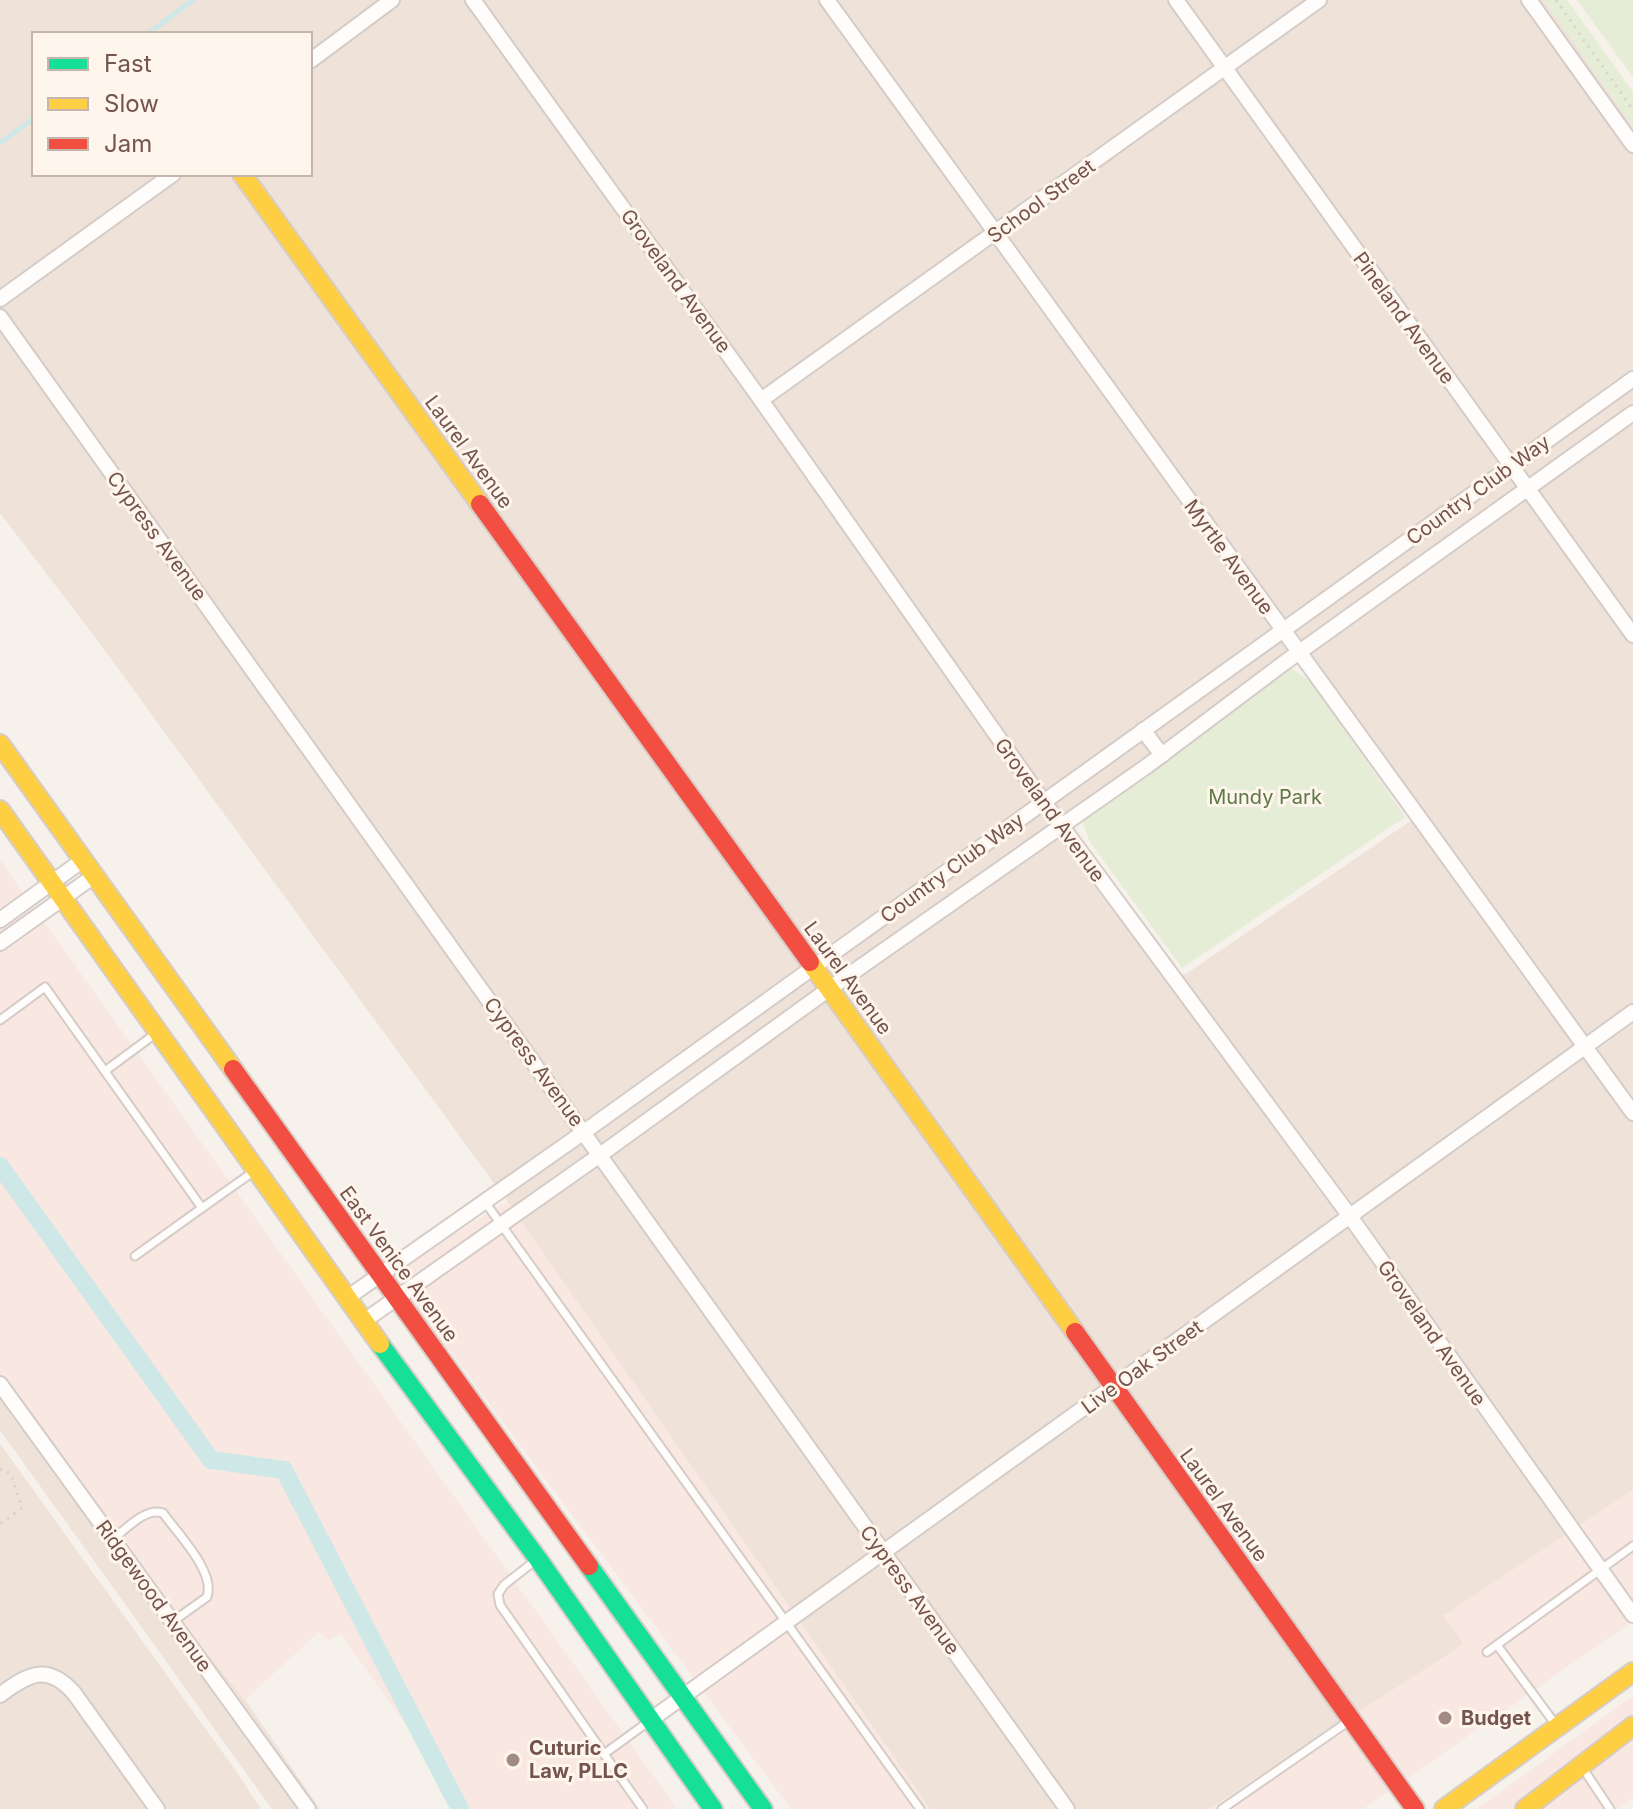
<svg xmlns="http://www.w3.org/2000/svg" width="1633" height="1809" font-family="Inter,sans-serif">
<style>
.residential{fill:#efe2d9;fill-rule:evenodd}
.commercial{fill:#f9e7e2}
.green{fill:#e6edd6}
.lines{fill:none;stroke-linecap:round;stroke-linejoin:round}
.stream{stroke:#cde8e6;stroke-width:5}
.canal{stroke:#cde8e6;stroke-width:18}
.lane-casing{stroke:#d5ccc8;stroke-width:11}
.street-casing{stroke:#d5ccc8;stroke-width:18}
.fast-casing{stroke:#d6ccc8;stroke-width:22}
.slow-casing{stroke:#d6ccc8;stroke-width:22}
.jam-casing{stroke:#d6ccc8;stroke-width:22}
.path{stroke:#dad0ce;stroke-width:3;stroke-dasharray:2 6;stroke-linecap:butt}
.lane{stroke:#fefdfc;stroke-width:7}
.street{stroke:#fefdfc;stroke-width:14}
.fast{stroke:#16e098;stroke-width:18}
.slow{stroke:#ffcf43;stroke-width:18}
.jam{stroke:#f24e42;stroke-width:18}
.poi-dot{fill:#a28b84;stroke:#fef5ed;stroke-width:3}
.labels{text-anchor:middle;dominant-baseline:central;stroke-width:6;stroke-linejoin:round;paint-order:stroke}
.street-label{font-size:20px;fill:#74544c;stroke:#fef5ed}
.park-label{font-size:20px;fill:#5d7944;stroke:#fef5ed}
.poi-label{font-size:20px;font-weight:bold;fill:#74544c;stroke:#fef5ed;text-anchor:start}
</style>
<rect width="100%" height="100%" fill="#f6f1eb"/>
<g class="residential">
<path d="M0,0H1544L1633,127V1490L1444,1616L1464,1644L1209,1809H930L507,1201L95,637L0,513ZM34,34H310V174H34ZM1285,656L1319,678L1412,820L1186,974L1179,975L1084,847L1075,828L1074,810Z"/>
<path d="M0,1390L246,1701L320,1809H272L0,1430Z"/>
<path d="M0,1444L236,1771L261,1809H0Z"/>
</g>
<g class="commercial">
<path d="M0,860L677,1809H458L460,1801L341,1634L327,1640L319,1632L250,1695L245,1701L0,1390Z"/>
<path d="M507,1201L930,1809H791L392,1273Z"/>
<path d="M1633,1490V1621L1363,1809H1209L1464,1644L1443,1616Z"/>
<path d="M1633,1696V1715L1511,1809H1477Z"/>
<path d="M1633,1737V1797L1618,1809H1539Z"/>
</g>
<g class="green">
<path d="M1544,0H1567L1633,92V127Z"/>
<path d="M1577,0H1633V77Z"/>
<path d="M1284,663L1312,683L1405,817L1182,968L1090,842L1084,826L1082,812Z"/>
</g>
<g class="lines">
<g class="stream">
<path d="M147,34L193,0"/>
<path d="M0,143L34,118"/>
</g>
<path class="canal" d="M0,1166L211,1460L284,1470L460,1809"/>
<defs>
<g id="lane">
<path d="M0,1020L45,987L202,1208L135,1256"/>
<path d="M105,1071L155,1034"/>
<path d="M485,1202L920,1809"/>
<path d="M202,1208L253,1172"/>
<path d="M113,1539C126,1529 146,1507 163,1513C177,1533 216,1572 207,1597L172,1622"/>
<path d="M536,1560L504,1585L498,1594L500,1605L604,1754"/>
<path d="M1497,1645L1556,1725"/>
<path d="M1487,1652L1633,1546"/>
<path d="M1582,1767L1610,1809"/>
<path d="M643,1809L604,1754L648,1722"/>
<path d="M1222,1809L1349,1721"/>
</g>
<g id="street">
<path d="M473,0L761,400L1043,801L1349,1215L1633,1615"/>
<path d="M827,0L1633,1113"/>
<path d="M1176,0L1633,635"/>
<path d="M1529,0L1633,145"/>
<path d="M310,61L392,0"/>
<path d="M0,299L173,174"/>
<path d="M0,317L1067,1809"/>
<path d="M761,400L1319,0"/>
<path d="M1143,730L1162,755"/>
<path d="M0,920L83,860"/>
<path d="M0,943L94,876"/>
<path d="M347,1298L584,1132L1633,379"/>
<path d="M364,1321L600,1155L829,989L1147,766L1284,663L1633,413"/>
<path d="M0,1384L308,1809"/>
<path d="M0,1695C28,1674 47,1663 74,1693L157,1809"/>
<path d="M649,1721L1633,1012"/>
</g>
<g id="fast">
<path d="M380,1344L538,1559L713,1809"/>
<path d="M589,1566L763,1809"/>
</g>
<g id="slow">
<path d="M242,174L480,504"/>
<path d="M0,744L233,1069"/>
<path d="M0,810L380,1344"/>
<path d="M810,962L1075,1332"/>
<path d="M1444,1809L1633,1672"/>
<path d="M1525,1809L1633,1726"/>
</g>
<g id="jam">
<path d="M480,504L810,962"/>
<path d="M233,1069L589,1566"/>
<path d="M1075,1332L1415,1809"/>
</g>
</defs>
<use href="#lane" class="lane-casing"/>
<use href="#street" class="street-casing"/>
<use href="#fast" class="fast-casing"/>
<use href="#slow" class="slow-casing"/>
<use href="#jam" class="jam-casing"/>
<g class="path">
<path d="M1556,0L1633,110"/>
<path d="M0,1469L11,1474L22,1508L0,1524"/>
</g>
<use href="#lane" class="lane"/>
<use href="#street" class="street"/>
<use href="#fast" class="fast"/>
<use href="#slow" class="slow"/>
<use href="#jam" class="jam"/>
</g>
<g class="poi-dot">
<circle cx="1445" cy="1718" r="8"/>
<circle cx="513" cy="1760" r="8"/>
</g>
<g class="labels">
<g class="street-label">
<text transform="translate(1041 201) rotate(-36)">School Street</text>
<text transform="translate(676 281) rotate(54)">Groveland Avenue</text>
<text transform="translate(1404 318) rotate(54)">Pineland Avenue</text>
<text transform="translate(469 452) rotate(54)">Laurel Avenue</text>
<text transform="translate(1478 490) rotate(-36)">Country Club Way</text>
<text transform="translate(157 536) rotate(54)">Cypress Avenue</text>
<text transform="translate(1229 557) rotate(54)">Myrtle Avenue</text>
<text transform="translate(1050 810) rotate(54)">Groveland Avenue</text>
<text transform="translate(952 868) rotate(-36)">Country Club Way</text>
<text transform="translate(848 978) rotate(54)">Laurel Avenue</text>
<text transform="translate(534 1062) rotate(54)">Cypress Avenue</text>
<text transform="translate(399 1264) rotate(54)">East Venice Avenue</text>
<text transform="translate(1432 1333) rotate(55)">Groveland Avenue</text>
<text transform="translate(1142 1367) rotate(-36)">Live Oak Street</text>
<text transform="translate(1224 1505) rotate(54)">Laurel Avenue</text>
<text transform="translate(910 1590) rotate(54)">Cypress Avenue</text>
<text transform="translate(154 1596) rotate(54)">Ridgewood Avenue</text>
</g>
<g class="park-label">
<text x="1265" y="797">Mundy Park</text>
</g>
<g class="poi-label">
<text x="1461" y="1718">Budget</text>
<text x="529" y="1748">Cuturic<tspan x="529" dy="23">Law, PLLC</tspan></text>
</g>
</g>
<rect x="32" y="32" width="280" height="144" fill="#fef5ed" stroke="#c7b5ad" stroke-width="2"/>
<rect x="48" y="58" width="40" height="12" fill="#16e098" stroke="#c7b5ad" stroke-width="2"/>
<text x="104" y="72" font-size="24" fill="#74544c">Fast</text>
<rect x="48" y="98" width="40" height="12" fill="#ffcf43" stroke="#c7b5ad" stroke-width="2"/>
<text x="104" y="112" font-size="24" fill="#74544c">Slow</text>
<rect x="48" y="138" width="40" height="12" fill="#f24e42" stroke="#c7b5ad" stroke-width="2"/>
<text x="104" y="152" font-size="24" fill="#74544c">Jam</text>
</svg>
